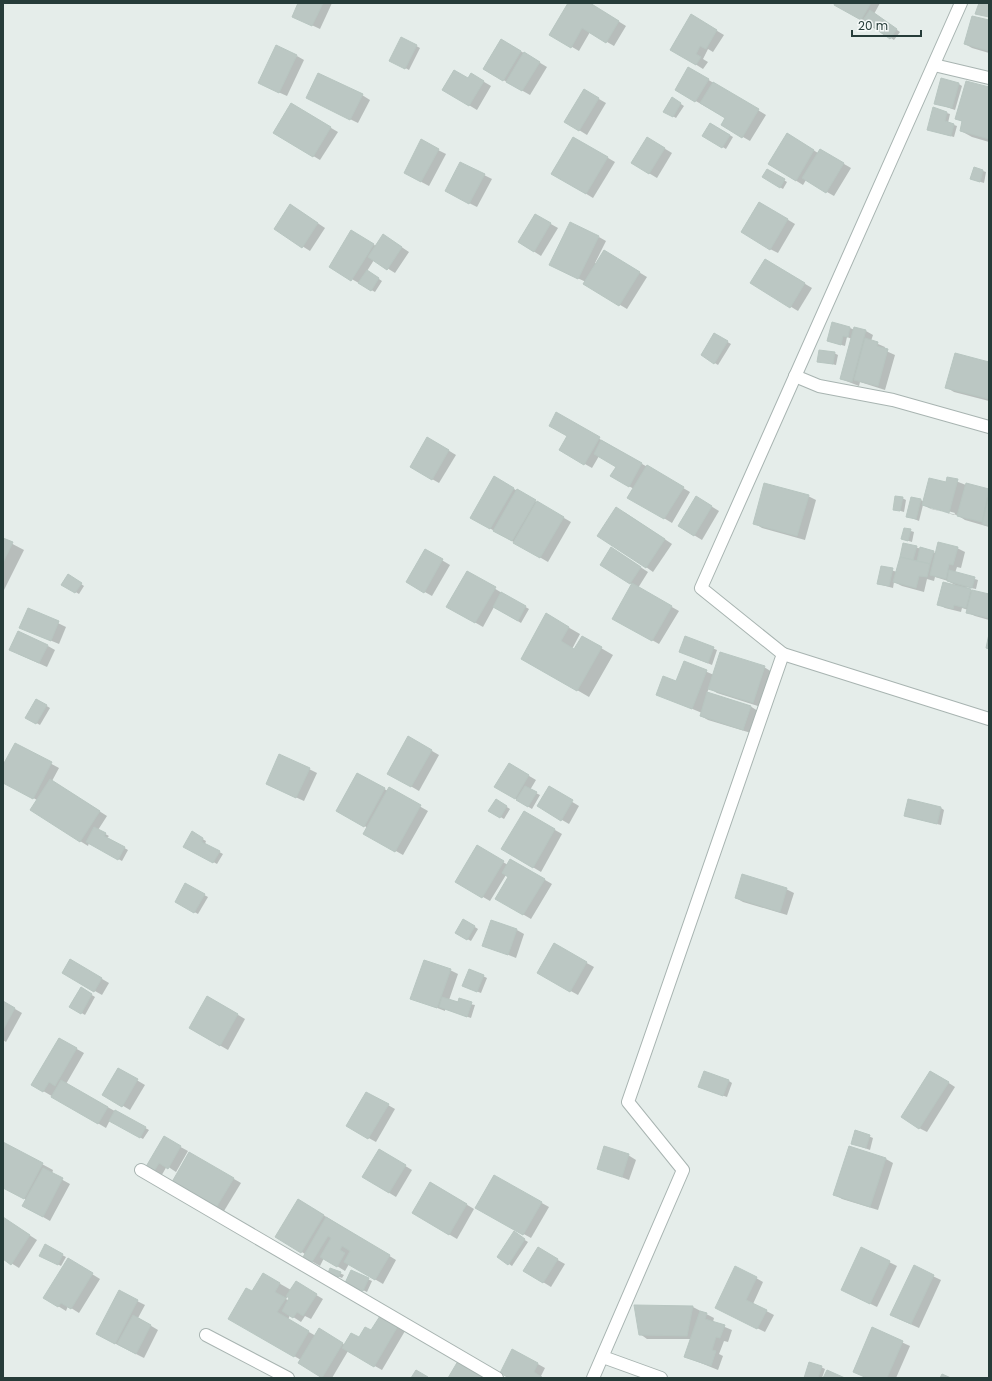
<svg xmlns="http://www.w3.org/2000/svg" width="992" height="1381" font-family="Poppins,sans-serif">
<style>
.shadow{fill:#0003;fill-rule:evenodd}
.building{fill:#bbc7c3;stroke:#b8c6c1}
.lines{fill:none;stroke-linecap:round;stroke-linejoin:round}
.minor-casing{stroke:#a8b4b1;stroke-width:14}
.minor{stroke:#fff;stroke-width:12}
</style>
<rect width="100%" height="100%" fill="#e5edea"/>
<g class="shadow">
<path d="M299,3H332L320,29L301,20Z"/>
<path d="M569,3H589L626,26L614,46L590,32L579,51L550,34Z"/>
<path d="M837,3H880L874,14L900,32L894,40L836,4Z"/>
<path d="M692,16L724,35L713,52L708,49L703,59L708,62L703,69L671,49Z"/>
<path d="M989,21V53L972,48L965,44Z"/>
<path d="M402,38L420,48L409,70L391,60Z"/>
<path d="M502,40L547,67L530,95L484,69Z"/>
<path d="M297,56L304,60L287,96L267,87Z"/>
<path d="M689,68L766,115L750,141L722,125L726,118L676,90Z"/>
<path d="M471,74L491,86L477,110L444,90L468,79Z"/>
<path d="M959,84L962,86L955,110L935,103Z"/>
<path d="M989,88V142L972,137L961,131L963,122L957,119Z"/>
<path d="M585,91L606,103L587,135L566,122Z"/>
<path d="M362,95L370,100L358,123L315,102Z"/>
<path d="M672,98L684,106L676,118L664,111Z"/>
<path d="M292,105L338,132L320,160L275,133Z"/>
<path d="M934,109L950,114L948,123L957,126L954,137L932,131Z"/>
<path d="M711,124L733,137L726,149L704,136Z"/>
<path d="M787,134L818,153L820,150L851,168L834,196L806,180L803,185L769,164Z"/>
<path d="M574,138L615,162L593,198L552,173Z"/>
<path d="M647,138L672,153L657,178L632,163Z"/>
<path d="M438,150L446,154L429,186L412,177Z"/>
<path d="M974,168L986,172L984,183L971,179Z"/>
<path d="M767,170L787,182L783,189L763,177Z"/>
<path d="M484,175L492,179L477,207L453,195Z"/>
<path d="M760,203L795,224L778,253L770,249Z"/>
<path d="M298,210L325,228L310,251L275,229Z"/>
<path d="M535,215L558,228L541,256L519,242Z"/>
<path d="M351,232L376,246L391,240L409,252L395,273L374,260L367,271L382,281L375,292L330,267Z"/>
<path d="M599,237L606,241L595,263L597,264L604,251L647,277L627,309L585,284L586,282L558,269Z"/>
<path d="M765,260L812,288L798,311L751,283Z"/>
<path d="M850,328L855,330L866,331L873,335L871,341L885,347L884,350L895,355L885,390L860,382L859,386L841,379L852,339L847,337L845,346L828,341Z"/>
<path d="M714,334L731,344L718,365L702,355Z"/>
<path d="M834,353L838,355L836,365L818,361Z"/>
<path d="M989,363V401L954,392L946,387Z"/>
<path d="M557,414L690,492L672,523L629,497L634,489L611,476L617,466L599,456L592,468L560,450L568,436Z"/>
<path d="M428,438L456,455L439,483L411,467Z"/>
<path d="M495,478L571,522L548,562L472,518Z"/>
<path d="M948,478L966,485L989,490V527L965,520L957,515L931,509L923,505L919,521L907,516L921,500L924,502L947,483ZM930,506L955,513L954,515L930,508Z"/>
<path d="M808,496L816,500L805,540L762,528L754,523Z"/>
<path d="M696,497L719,511L702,540L679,526Z"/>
<path d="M902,498L906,500L904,512L894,509Z"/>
<path d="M624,512L672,544L653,572L646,567Z"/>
<path d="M905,529L914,532L912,542L902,539Z"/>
<path d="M3,539L24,550L3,592Z"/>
<path d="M904,544L936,553L957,548L965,552L961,568L957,567L955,573L978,580L976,589L966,587L973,591L989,595V620L975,616L967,612L968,610L962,608L961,612L945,608L938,604L955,585L948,581L935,577L934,581L927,579L924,592L902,586L894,582L893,588L878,584L882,567L897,572Z"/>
<path d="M425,550L450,565L432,596L407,582Z"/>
<path d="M619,553L648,572L638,588L679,611L659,644L613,618L633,585L601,564Z"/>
<path d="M467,572L529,609L521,623L494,607L483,627L448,607Z"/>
<path d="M68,575L84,586L79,594L62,584Z"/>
<path d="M29,609L66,627L59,644L28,631Z"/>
<path d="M547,615L580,634L572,649L575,650L582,637L613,655L589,697L522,658Z"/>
<path d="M685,637L717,650L712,665L680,652Z"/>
<path d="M48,646L55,650L47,667L18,654Z"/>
<path d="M684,662L714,675L764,667L772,672L761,707L717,693L709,688L707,693L750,706L758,711L751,733L708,720L701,716L702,713L657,694L676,683Z"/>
<path d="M37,700L50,708L40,725L26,717Z"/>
<path d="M408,737L439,755L419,791L388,773Z"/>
<path d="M15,744L59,768L52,781L107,816L98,830L109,836L107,838L128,850L122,861L89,843L88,846L80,841L37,800L3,782V767Z"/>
<path d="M509,764L536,780L530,790L540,795L532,809L496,787Z"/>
<path d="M309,769L317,773L304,801L267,784Z"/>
<path d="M357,774L388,791L389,789L428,811L403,855L364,833L368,828L337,810Z"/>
<path d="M549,788L579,806L569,824L538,806Z"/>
<path d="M496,800L510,809L504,819L490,811Z"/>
<path d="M941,808L944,810L941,825L905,816Z"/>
<path d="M524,812L562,834L541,872L502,849Z"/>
<path d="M192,833L206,841L205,844L223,854L217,864L185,846Z"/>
<path d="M478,847L508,865L511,860L552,884L531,919L497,899L509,876L506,875L490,901L457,882Z"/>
<path d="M186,885L208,897L198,914L176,902Z"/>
<path d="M786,889L794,893L787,915L743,902L736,898Z"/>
<path d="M464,920L478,929L471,941L456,933Z"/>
<path d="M517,930L524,934L516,958L484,945Z"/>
<path d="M554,945L594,967L578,995L538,973Z"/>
<path d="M70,960L109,983L102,995L63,973Z"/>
<path d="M450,970L458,974L449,1000L475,1005L471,1018L445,1009V1011L412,998Z"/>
<path d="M483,976L487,978L481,993L463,986Z"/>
<path d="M81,988L95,997L85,1015L70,1006Z"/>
<path d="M208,997L245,1019L228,1050L190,1028Z"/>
<path d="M3,1002L22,1013L6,1042L3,1040Z"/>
<path d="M59,1039L84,1053L66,1084L149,1130L143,1139L110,1120L106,1128L33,1085Z"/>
<path d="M118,1069L145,1085L130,1110L103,1094Z"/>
<path d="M938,1076L955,1087L927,1132L919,1128Z"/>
<path d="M729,1081L732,1083L727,1097L699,1087Z"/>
<path d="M367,1093L395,1109L376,1142L347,1126Z"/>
<path d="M856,1131L873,1138L870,1150L856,1145Z"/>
<path d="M164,1138L188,1151L176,1172L167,1166L160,1178L146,1170Z"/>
<path d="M3,1143L53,1170L52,1174L70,1184L50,1221L31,1210L27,1200L3,1187Z"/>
<path d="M379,1150L412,1170L396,1197L363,1177Z"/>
<path d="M189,1153L241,1183L224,1211L173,1182Z"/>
<path d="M628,1155L636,1160L629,1180L598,1168Z"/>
<path d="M886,1159L893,1163L878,1210L842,1199L834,1194Z"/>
<path d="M494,1176L549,1207L531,1238L477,1208Z"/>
<path d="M431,1183L474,1209L457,1239L413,1213Z"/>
<path d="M299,1200L396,1260L383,1284L349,1264L345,1271L324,1258L320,1266L304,1257L305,1254L277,1237Z"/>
<path d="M3,1218L37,1240L19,1268L3,1258Z"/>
<path d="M517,1235L528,1242L512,1266L509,1264Z"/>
<path d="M45,1246L66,1257L61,1266L41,1255Z"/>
<path d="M538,1249L565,1264L551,1287L525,1271Z"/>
<path d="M68,1259L100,1279L79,1313L68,1306L66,1311L45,1298Z"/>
<path d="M889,1262L897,1266L877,1307L850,1294Z"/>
<path d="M914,1267L941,1280L919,1328L899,1319Z"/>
<path d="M331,1269L344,1275L342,1278L333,1274Z"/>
<path d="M351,1272L372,1281L367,1292L350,1284Z"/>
<path d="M263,1274L291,1290L303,1287L323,1299L311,1319L305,1316L301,1322L290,1315L288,1320L316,1336L320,1330L345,1345L372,1332L381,1317L405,1331L382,1370L348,1351L332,1378H324L299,1363L301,1360L230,1319L252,1293ZM288,1296L291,1298L289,1301L286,1299Z"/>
<path d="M756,1278L763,1282L753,1304L774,1315L765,1332L716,1308Z"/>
<path d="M137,1301L145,1305L138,1318L158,1330L144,1358L104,1338Z"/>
<path d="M635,1306L693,1307L714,1318L713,1322L732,1330L728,1342L724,1341L719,1354L723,1356L718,1370L686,1357L691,1339H647L640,1334Z"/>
<path d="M873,1329L910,1346L896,1378H867Z"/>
<path d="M513,1350L545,1368L541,1376L543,1378H511Z"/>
<path d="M821,1367L825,1369L822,1378H805Z"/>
</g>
<g class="building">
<path d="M298,3H323L312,26L292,17Z"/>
<path d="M568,3H590L619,21L606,43L582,28L571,48L549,35Z"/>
<path d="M835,3H871L861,20L834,5Z"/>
<path d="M979,3H989V17L975,14Z"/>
<path d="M870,10L897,29L890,39L863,20Z"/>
<path d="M691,14L717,30L706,49L700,46L696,54L701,57L696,65L670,50Z"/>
<path d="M972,16L989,20V51L964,44Z"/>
<path d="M401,37L417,45L405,69L389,61Z"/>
<path d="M501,39L521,51L503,81L483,69Z"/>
<path d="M276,45L297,55L279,93L258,83Z"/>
<path d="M524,52L540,62L522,91L506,82Z"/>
<path d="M688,67L709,79L695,102L675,90Z"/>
<path d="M454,70L468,78L471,73L484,81L469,106L442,90Z"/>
<path d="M318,73L363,94L350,120L306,98Z"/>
<path d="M941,78L959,83L952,108L934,104Z"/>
<path d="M966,81L989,87V139L960,131L962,121L955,119Z"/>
<path d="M713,82L759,109L742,138L721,125L725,118L700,103Z"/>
<path d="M584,89L599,98L579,131L564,122Z"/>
<path d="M672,97L681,103L673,117L663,112Z"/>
<path d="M291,103L331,127L313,157L273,133Z"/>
<path d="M933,107L947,112L945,121L954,124L951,136L927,130Z"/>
<path d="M710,123L730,135L722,148L702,136Z"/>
<path d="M787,133L814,150L796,181L768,164Z"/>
<path d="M573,137L608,157L586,194L551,174Z"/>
<path d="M647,137L665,148L649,174L631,163Z"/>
<path d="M421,139L439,149L421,182L404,173Z"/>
<path d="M820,149L844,163L826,193L802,178Z"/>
<path d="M460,162L485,174L469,204L445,191Z"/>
<path d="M974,167L983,170L980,182L970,179Z"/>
<path d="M767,169L785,179L780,188L762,177Z"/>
<path d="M759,202L788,219L770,250L741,232Z"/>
<path d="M290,204L318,223L302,248L274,229Z"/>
<path d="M535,214L551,223L534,252L518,242Z"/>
<path d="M570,222L599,236L578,279L549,265Z"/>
<path d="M351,230L374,244L351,281L329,267Z"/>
<path d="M383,234L402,247L387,270L368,257Z"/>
<path d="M604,250L640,272L619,306L583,284Z"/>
<path d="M765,259L805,283L790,308L750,283Z"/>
<path d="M367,270L379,278L371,291L358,283Z"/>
<path d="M832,322L850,327L848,337L843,336L841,345L827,341Z"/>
<path d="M854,327L866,330L852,382L840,379Z"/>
<path d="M714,333L728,341L714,364L701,355Z"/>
<path d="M865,338L878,342L877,346L888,349L878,386L854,380Z"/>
<path d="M819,350L835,352L833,364L817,362Z"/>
<path d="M955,353L989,362V399L945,388Z"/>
<path d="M556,412L600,437L584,465L559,450L567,436L549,426Z"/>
<path d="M427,437L449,450L432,480L410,467Z"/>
<path d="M601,440L642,463L629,487L610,476L616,467L594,454Z"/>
<path d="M647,465L684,487L664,519L627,498Z"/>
<path d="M494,476L514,488L490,529L470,518Z"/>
<path d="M947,477L958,479L949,513L922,505L929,478L946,482Z"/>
<path d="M764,483L809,495L797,536L753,524Z"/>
<path d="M966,483L989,489L982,522L957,516Z"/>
<path d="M517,489L536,500L512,541L493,531Z"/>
<path d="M696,496L712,506L694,536L678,526Z"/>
<path d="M895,496L903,497L900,511L893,510Z"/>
<path d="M989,496V526L982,524Z"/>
<path d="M911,497L921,499L916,519L906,517Z"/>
<path d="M537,501L564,517L540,558L513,543Z"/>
<path d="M616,507L665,539L646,568L597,536Z"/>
<path d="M904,528L911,529L908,541L901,539Z"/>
<path d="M3,538L13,542L3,563Z"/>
<path d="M938,542L958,547L953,565L949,564L946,579L930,575Z"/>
<path d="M903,543L917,546L913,560L900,557Z"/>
<path d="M611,547L641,567L630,584L600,565Z"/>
<path d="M920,547L934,551L930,564L917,561Z"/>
<path d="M425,549L443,559L424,593L406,582Z"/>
<path d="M900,557L930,564L927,577L919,576L916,588L893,582Z"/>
<path d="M881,566L893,568L889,586L877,584Z"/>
<path d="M949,570L975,577L972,588L947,581Z"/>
<path d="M467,571L496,587L475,623L446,607Z"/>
<path d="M68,574L82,583L75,593L61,585Z"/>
<path d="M943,582L971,589L966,608L954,605L953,609L937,605Z"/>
<path d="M632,583L672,606L652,641L612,619Z"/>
<path d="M972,590L989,594V618L966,613Z"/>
<path d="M501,592L526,606L518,621L493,607Z"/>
<path d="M28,608L59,621L51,641L19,628Z"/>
<path d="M546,613L569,627L561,641L574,649L582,636L602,647L577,691L521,659Z"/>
<path d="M18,631L48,645L39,663L9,650Z"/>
<path d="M989,634V649L986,648Z"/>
<path d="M685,636L714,647L708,663L679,652Z"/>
<path d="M720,652L765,666L753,703L708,689Z"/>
<path d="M684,661L707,670L692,709L656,695L663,676L676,681Z"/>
<path d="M707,692L751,706L743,730L700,716Z"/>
<path d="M36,699L47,705L36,724L25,718Z"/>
<path d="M408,736L432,750L411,787L387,774Z"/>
<path d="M15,743L52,762L33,799L3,783V765Z"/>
<path d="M279,754L310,768L296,798L266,784Z"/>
<path d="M509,763L529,775L515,799L494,787Z"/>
<path d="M357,773L385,788L364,827L336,811Z"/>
<path d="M50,779L100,811L80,842L30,810Z"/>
<path d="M525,786L537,792L528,807L516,800Z"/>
<path d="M549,786L573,800L561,821L537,806Z"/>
<path d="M389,787L421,805L395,852L363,834Z"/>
<path d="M496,799L507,806L500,818L488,811Z"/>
<path d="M908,799L941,807L937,824L904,816Z"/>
<path d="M524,811L555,829L533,868L501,849Z"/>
<path d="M94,827L106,833L104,836L125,847L118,860L86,842Z"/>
<path d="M192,831L203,838L202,842L220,851L213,863L183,847Z"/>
<path d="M477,845L504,861L482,898L455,882Z"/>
<path d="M510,859L545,879L523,915L495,899L508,877L502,873Z"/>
<path d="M742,874L787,888L780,912L735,898Z"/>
<path d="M185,883L205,894L194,913L175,902Z"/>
<path d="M463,919L475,926L467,940L455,933Z"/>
<path d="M491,920L517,929L508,955L482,946Z"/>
<path d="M554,943L587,962L570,992L537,973Z"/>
<path d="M70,959L102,978L94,992L62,973Z"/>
<path d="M424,960L451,969L437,1008L410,999Z"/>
<path d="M469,969L484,975L477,992L462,986Z"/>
<path d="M81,987L92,994L81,1014L69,1007Z"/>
<path d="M207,996L238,1014L220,1046L189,1028Z"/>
<path d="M442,997L458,1002L459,998L472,1002L467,1017L439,1007Z"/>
<path d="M3,1001L15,1008L3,1030Z"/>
<path d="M59,1038L77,1048L55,1086L49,1082L43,1092L31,1085Z"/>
<path d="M118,1068L138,1079L122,1107L102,1095Z"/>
<path d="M704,1071L729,1080L723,1096L698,1087Z"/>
<path d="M930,1071L949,1082L919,1129L901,1117Z"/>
<path d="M61,1080L108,1107L98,1124L51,1097Z"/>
<path d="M366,1092L389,1104L368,1139L346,1126Z"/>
<path d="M115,1110L146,1127L140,1138L109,1121Z"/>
<path d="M855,1130L870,1135L866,1148L851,1144Z"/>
<path d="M164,1136L181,1146L168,1169L159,1163L152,1175L144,1170Z"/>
<path d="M3,1142L43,1163L24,1199L3,1188Z"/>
<path d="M604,1146L629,1154L622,1177L597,1169Z"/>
<path d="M849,1146L886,1158L870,1207L833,1195Z"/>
<path d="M379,1149L406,1165L389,1193L362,1177Z"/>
<path d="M189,1152L234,1178L216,1208L172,1182Z"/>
<path d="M43,1168L63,1178L43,1217L22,1206Z"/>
<path d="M494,1175L542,1202L523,1235L475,1208Z"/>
<path d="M430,1182L467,1204L449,1235L412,1213Z"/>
<path d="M298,1199L324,1215L301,1253L275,1237Z"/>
<path d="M3,1217L30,1235L11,1265L3,1259Z"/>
<path d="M326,1217L390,1255L375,1280L344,1262L350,1251L342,1246L340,1250L345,1253L337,1267L320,1257L331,1238L328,1236L312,1262L303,1257Z"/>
<path d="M514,1231L525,1239L508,1265L497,1257Z"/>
<path d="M45,1244L63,1254L58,1265L39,1256Z"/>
<path d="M538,1247L558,1259L543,1283L523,1271Z"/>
<path d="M861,1247L890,1261L870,1304L841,1290Z"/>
<path d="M68,1258L93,1273L71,1309L61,1303L58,1307L43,1298Z"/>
<path d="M914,1265L934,1275L911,1324L890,1315Z"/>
<path d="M735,1266L757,1277L746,1300L767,1310L757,1329L715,1308Z"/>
<path d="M330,1268L341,1272L339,1277L328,1273Z"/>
<path d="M351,1270L369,1278L363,1291L345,1283Z"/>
<path d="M263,1273L280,1283L275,1292L286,1298L277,1312L309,1331L294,1357L228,1319L246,1288L252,1291Z"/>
<path d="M296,1281L317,1294L303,1316L297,1312L293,1318L282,1311L289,1298L286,1296Z"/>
<path d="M119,1290L138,1300L115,1344L96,1334Z"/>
<path d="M634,1305L693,1306L687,1336L639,1335Z"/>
<path d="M700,1311L707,1313L705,1319L725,1325L720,1338L716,1337L712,1350L716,1351L711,1366L684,1357Z"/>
<path d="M133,1315L151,1325L136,1354L117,1344Z"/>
<path d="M380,1316L398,1326L374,1367L342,1348L351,1333L359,1337L365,1327L371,1330Z"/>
<path d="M872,1327L903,1341L887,1378H867L853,1372Z"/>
<path d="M319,1328L343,1343L322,1378L298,1363Z"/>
<path d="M512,1349L538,1363L534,1372L543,1378H509L500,1373Z"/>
<path d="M458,1361L486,1378H448Z"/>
<path d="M809,1362L822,1366L818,1378H804Z"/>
<path d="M416,1370L428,1377L427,1378H411Z"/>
<path d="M827,1370L845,1378H823Z"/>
<path d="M942,1374L951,1378H940Z"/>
</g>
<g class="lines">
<defs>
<g id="minor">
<path d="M934,65L989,78"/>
<path d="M795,376L819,386L893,400L989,427"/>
<path d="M783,654L989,719"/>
<path d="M141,1170L497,1378"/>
<path d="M206,1335L288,1378"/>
<path d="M603,1357L661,1378"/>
<path d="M593,1378L683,1170L628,1102L783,654L701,588L961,3"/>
</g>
</defs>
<use href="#minor" class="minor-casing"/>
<use href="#minor" class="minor"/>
</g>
<rect width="992" height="1381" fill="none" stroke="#263c39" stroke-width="8"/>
<path d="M852 30v6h69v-6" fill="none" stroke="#263c39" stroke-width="2"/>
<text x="858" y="30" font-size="12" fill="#263c39" stroke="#f5f9f8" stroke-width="3" paint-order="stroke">20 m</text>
</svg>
